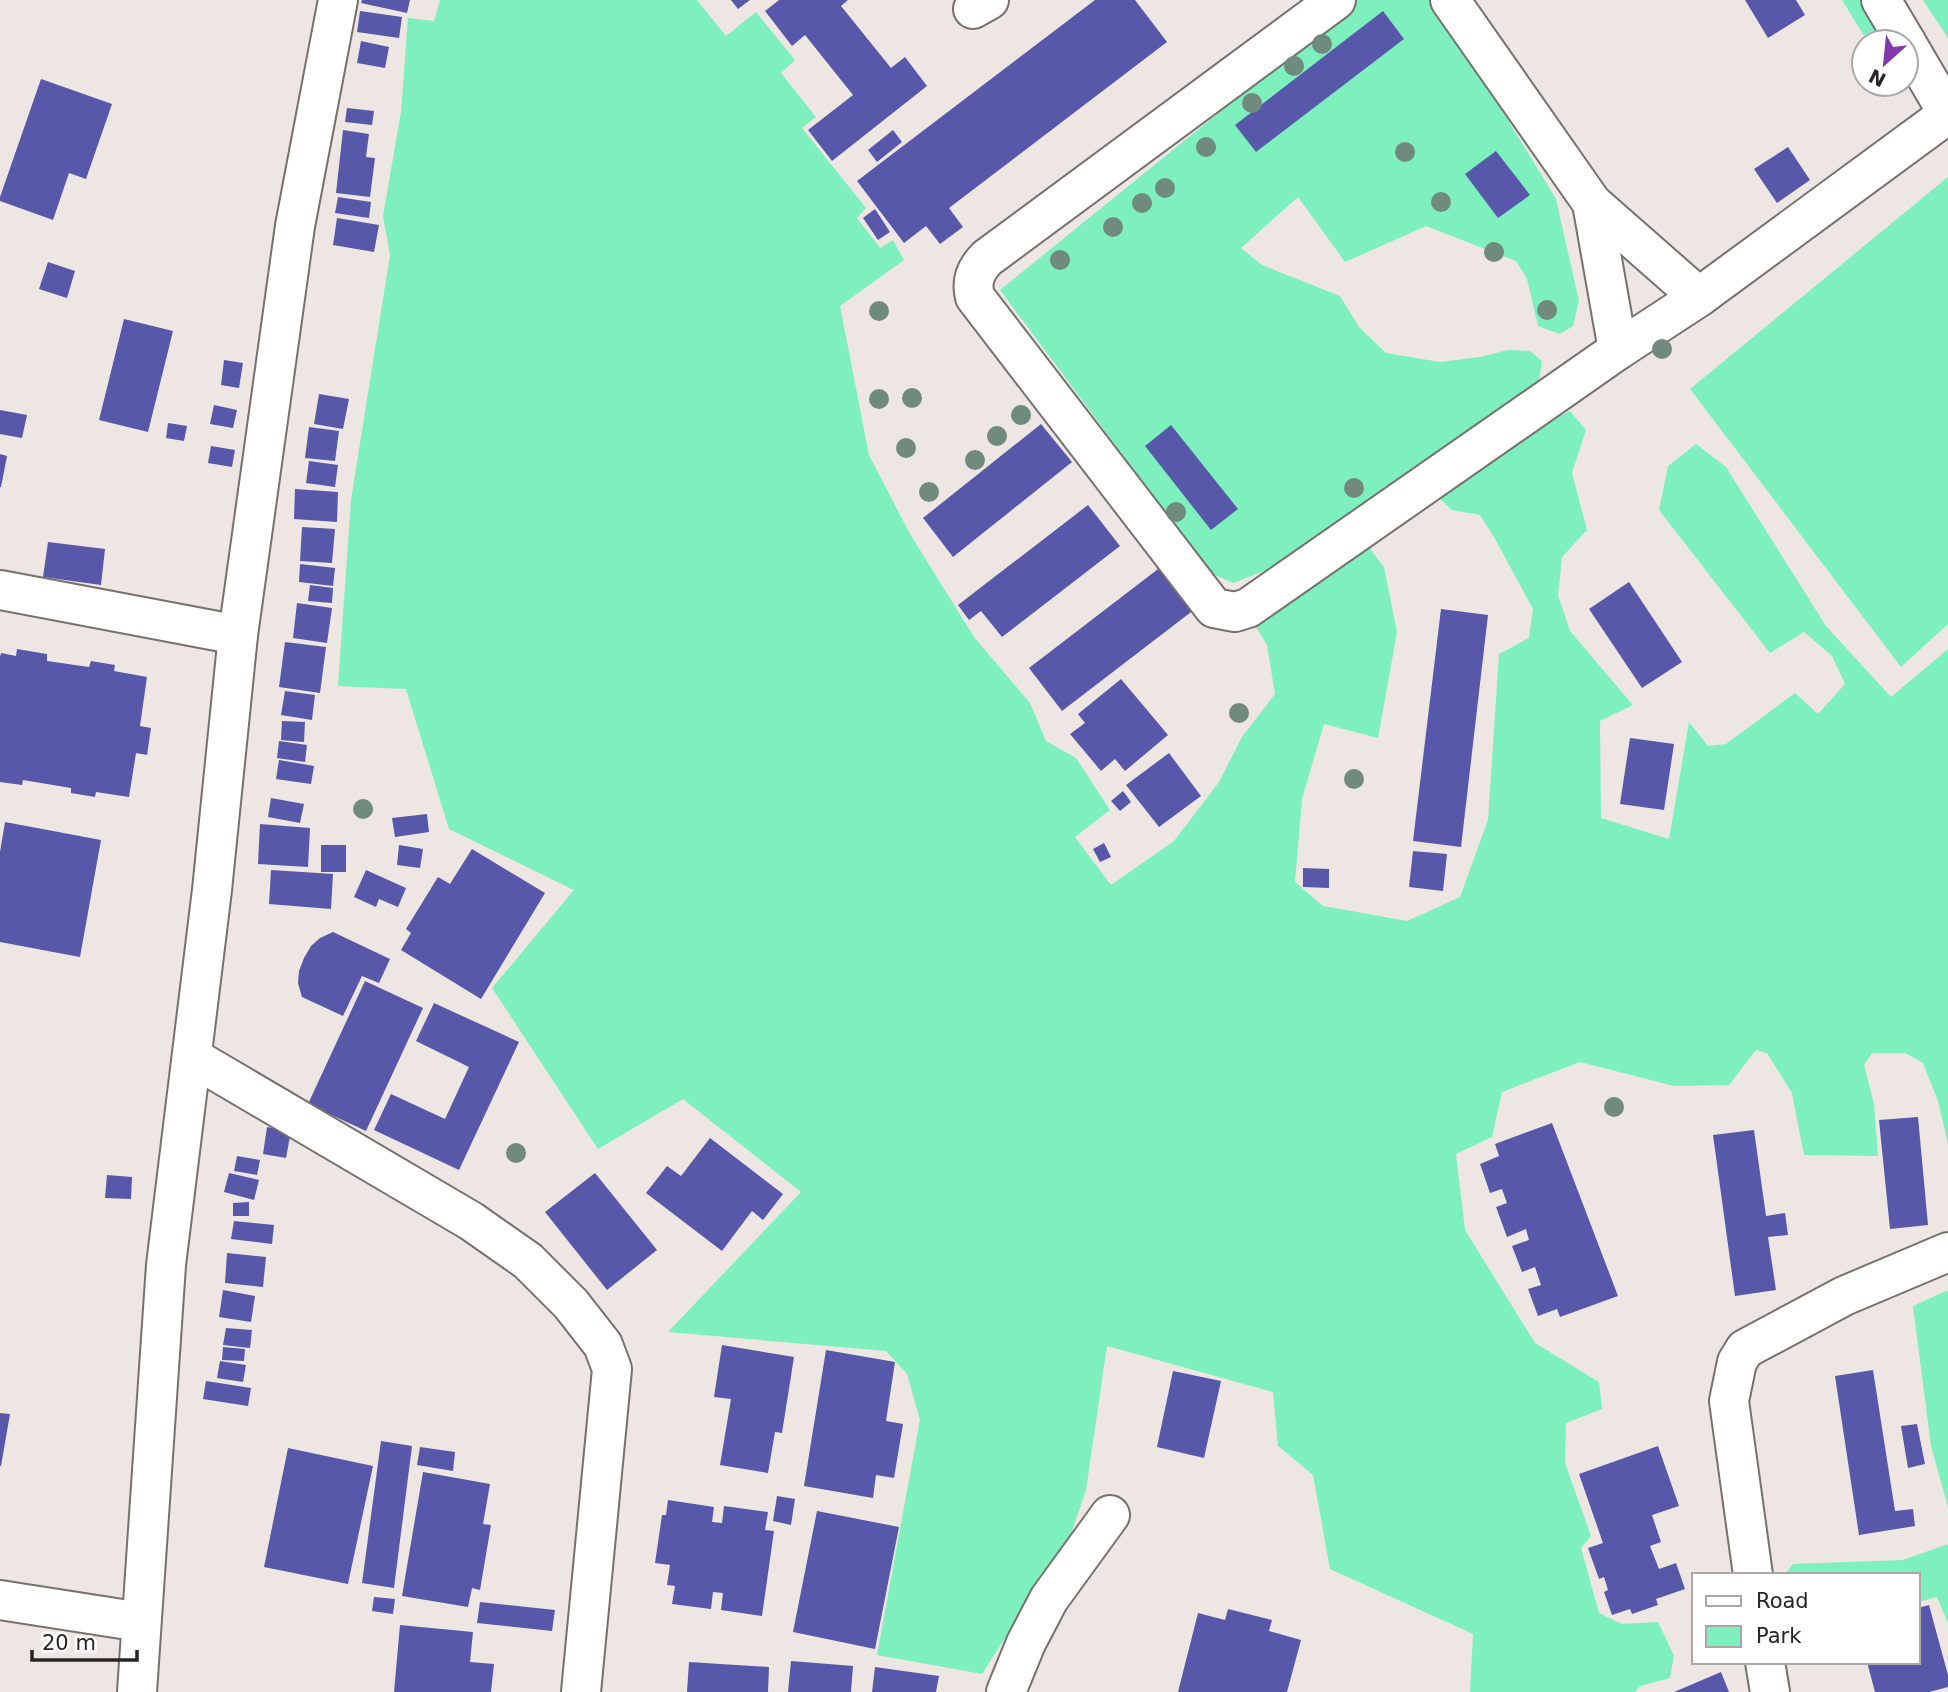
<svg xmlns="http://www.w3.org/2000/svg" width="1948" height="1692" font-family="'DejaVu Sans',sans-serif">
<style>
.green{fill:#7df0bd}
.building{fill:#5758aa}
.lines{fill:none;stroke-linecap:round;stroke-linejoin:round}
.minor-casing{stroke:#77716e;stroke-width:42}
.minor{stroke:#fff;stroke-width:38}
.tree{fill:#718a7e}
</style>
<rect width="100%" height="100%" fill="#ede6e3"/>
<g class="green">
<path d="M440,0H697L726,36L756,12L795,60L781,73L816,117L802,128L866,208L857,218L880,248L893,240L904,260L840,306L869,455L910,534L974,637L1030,703L1046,741L1076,758L1110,810L1075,837L1111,885L1174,841L1219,782L1242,737L1275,694L1267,645L1252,620L1364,541L1384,567L1397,632L1378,738L1324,724L1302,799L1295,882L1323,906L1407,921L1460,897L1488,820L1499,654L1529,638L1533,609L1494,537L1480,515L1452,510L1439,498L1448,482L1471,462L1570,411L1586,430L1572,473L1587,530L1562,557L1558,595L1570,631L1633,705L1600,721L1601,818L1669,839L1689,722L1708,746L1726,744L1795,693L1818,714L1845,684L1832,656L1804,632L1770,653L1659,510L1668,466L1696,444L1726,467L1826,626L1891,697L1948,649V1144L1938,1101L1923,1063L1905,1053H1872L1864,1065L1874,1104L1878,1156L1804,1155L1792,1093L1767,1053L1756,1050L1729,1085L1674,1086L1580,1062L1502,1092L1492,1137L1456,1154L1465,1230L1535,1343L1599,1382L1602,1409L1566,1423L1565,1463L1591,1536L1581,1548L1599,1613L1622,1624L1658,1622L1674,1656L1670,1678L1640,1686L1635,1692H1470L1473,1634L1330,1569L1313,1475L1278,1446L1273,1392L1107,1346L1086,1490L1070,1537L982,1674L877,1655L920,1420L907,1374L886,1351L668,1332L801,1192L683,1099L598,1149L492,988L574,890L449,829L406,689L338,686L351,500L390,255L383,216L401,112L408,18L434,21Z"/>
<path d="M1358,0H1435L1556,199L1579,301L1573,326L1560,334L1538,326L1527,279L1516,261L1426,226L1345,262L1298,197L1241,248L1262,265L1340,296L1359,327L1386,353L1440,362L1480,357L1508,350L1530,351L1542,361L1538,388L1313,552L1233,583L1211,573L1000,290Z"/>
<path d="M1842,0H1864L1889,42H1868Z"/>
<path d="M1923,0H1948V38Z"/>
<path d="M1948,177V624L1901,667L1690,389Z"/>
<path d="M1948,1290V1507L1931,1446L1913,1306Z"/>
<path d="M1948,1544V1623L1937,1597L1918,1602V1575H1787L1786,1573L1793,1564L1903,1560Z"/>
</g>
<g class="building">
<path d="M362,0H410L407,13L361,3Z"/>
<path d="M731,0H750L738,9Z"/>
<path d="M779,0H848L841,6L891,68L905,57L927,86L832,161L808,130L853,95L805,35L792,46L765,11Z"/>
<path d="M1095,0H1135L1167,42L949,208L963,227L940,244L926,226L904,243L857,181Z"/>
<path d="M1745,0H1796L1805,15L1768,38Z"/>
<path d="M360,11L402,17L399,38L357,32Z"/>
<path d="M1383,11L1404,39L1256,152L1235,125Z"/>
<path d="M361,41L389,47L385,68L357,63Z"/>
<path d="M41,79L112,104L86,179L69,173L53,220L0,201V197Z"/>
<path d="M347,108L374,111L372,125L345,122Z"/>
<path d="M343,130L369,134L366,157L375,158L370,197L336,193Z"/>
<path d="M893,130L902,142L877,162L868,150Z"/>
<path d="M1788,147L1810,180L1777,203L1754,169Z"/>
<path d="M1496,151L1530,195L1498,218L1465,174Z"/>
<path d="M338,197L371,202L369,218L335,213Z"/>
<path d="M875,209L890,232L878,240L863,218Z"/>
<path d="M337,218L379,225L374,252L333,245Z"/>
<path d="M48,262L75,271L67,298L39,289Z"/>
<path d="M124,319L173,331L148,432L99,420Z"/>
<path d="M224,360L243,363L239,388L221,385Z"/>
<path d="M319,394L349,399L343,429L314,424Z"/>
<path d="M214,405L237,410L233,428L210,424Z"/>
<path d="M0,410L27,415L22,438L0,434Z"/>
<path d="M168,423L187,426L184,441L166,438Z"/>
<path d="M1041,424L1072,462L953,557L923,518Z"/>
<path d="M1171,425L1238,509L1211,530L1145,446Z"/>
<path d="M309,427L339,431L335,461L305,458Z"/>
<path d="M211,446L235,450L232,467L208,463Z"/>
<path d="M0,454L7,456L1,487H0Z"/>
<path d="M309,461L338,465L335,487L306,483Z"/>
<path d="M295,489L338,492L337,522L294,519Z"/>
<path d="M1088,505L1120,546L1002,637L981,611L969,620L958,605Z"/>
<path d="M302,527L335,529L332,563L300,561Z"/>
<path d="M48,542L105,549L101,585L43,577Z"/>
<path d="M300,564L335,568L333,586L299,582Z"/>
<path d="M1162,566L1195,609L1062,711L1029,668Z"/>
<path d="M1629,582L1682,662L1642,688L1589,609Z"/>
<path d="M310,585L333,588L332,603L308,601Z"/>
<path d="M297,603L332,608L327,643L293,638Z"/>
<path d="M1441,609L1488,615L1461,847L1413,841Z"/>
<path d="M285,642L326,647L320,693L279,687Z"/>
<path d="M17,649L47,654V661L89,667L91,661L115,665L114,671L147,677L140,726L151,728L147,755L136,753L129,797L96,792L95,797L71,793V788L23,780L22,785L0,782V657L1,653L16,656Z"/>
<path d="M1121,679L1168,735L1125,771L1115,759L1101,771L1070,734L1085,723L1078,714Z"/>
<path d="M285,691L315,695L312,720L281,715Z"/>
<path d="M282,721L305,722L304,742L281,740Z"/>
<path d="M1630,738L1674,744L1664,810L1620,804Z"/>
<path d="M279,741L307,745L305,762L277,758Z"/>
<path d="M1169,753L1201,796L1159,827L1126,785Z"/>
<path d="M279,760L314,766L311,784L276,779Z"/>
<path d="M1123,791L1131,802L1120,811L1111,801Z"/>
<path d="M271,798L304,804L300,823L268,817Z"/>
<path d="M427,814L429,832L395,837L392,818Z"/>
<path d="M5,822L101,840L80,957L0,942V852Z"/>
<path d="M260,824L310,828L308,867L258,864Z"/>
<path d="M1104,843L1111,857L1100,862L1093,849Z"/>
<rect x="321" y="845" width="25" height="27"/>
<path d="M399,845L423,849L420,868L397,865Z"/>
<path d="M472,849L545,893L481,999L401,950L411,933L406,929L438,877L450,884Z"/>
<path d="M1413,851L1447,854L1443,891L1409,887Z"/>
<path d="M1303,868L1329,869V888L1303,887Z"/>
<path d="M271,870L333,874L331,909L269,904Z"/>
<path d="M366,870L406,888L398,907L379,899L376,907L354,897Z"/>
<path d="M333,932L390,959L379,983L362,976L343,1016L302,997L298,983L299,971L304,958L311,946L320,938Z"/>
<path d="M365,981L423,1008L366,1131L308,1104Z"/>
<path d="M434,1003L519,1042L459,1170L374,1130L391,1094L445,1119L469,1067L416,1041Z"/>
<path d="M1918,1117L1928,1225L1890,1229L1879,1120Z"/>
<path d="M1552,1123L1618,1296L1560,1317L1557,1309L1538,1316L1528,1289L1541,1285L1535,1267L1522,1272L1512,1246L1529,1240L1526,1229L1507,1237L1496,1207L1507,1203L1502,1189L1490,1193L1480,1164L1499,1156L1495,1144Z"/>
<path d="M267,1127L291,1131L286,1158L263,1154Z"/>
<path d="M1754,1130L1766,1216L1785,1213L1788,1235L1768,1237L1776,1290L1735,1296L1713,1135Z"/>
<path d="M710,1138L783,1194L763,1220L752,1211L722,1251L646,1193L667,1166L681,1176Z"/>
<path d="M237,1156L260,1160L257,1175L234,1171Z"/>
<path d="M229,1173L259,1180L254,1200L224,1192Z"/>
<path d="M595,1173L657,1250L607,1290L545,1212Z"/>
<path d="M107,1175L132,1177L131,1199L105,1198Z"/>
<path d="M249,1202V1216H233V1203Z"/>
<path d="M234,1221L274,1225L272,1244L231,1239Z"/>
<path d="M227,1253L266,1257L263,1287L225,1283Z"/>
<path d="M223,1290L255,1296L251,1322L219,1317Z"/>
<path d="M226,1328L252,1330L250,1348L223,1345Z"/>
<path d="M722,1345L794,1357L782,1433L775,1432L768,1473L720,1465L731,1399L714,1397Z"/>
<path d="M223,1347L245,1349L244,1361L222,1360Z"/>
<path d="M826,1350L895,1362L886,1421L903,1424L894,1478L876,1475L873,1498L804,1486Z"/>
<path d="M220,1361L246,1365L243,1382L217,1378Z"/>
<path d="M1873,1370L1895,1511L1913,1509L1915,1526L1859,1535L1835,1376Z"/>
<path d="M1173,1371L1221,1381L1204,1458L1157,1447Z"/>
<path d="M206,1381L251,1388L248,1406L203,1399Z"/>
<path d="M0,1413L10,1414L1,1466H0Z"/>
<path d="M1917,1424L1925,1464L1908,1468L1901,1426Z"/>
<path d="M381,1441L412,1446L394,1588L362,1583Z"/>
<path d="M1658,1446L1679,1506L1652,1515L1661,1542L1650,1546L1659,1569L1676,1563L1685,1589L1656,1599L1658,1605L1632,1614L1630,1609L1612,1615L1604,1592L1608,1590L1604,1577L1599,1579L1588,1548L1603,1543L1579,1474Z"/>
<path d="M420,1447L455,1452L453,1471L417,1465Z"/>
<path d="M288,1448L373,1466L348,1584L264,1567Z"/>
<path d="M423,1472L490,1484L483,1524L491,1525L480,1590L472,1588L468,1607L402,1596Z"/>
<path d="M777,1496L795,1499L791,1525L773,1521Z"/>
<path d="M668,1500L714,1507L712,1522L722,1523L724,1506L768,1512L765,1530L774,1531L762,1616L721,1610L723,1593L713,1592L711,1609L672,1604L675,1586L667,1585L670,1565L655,1563L662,1515H666Z"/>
<path d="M817,1511L899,1527L875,1649L793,1632Z"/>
<path d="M374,1597L395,1599L393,1614L372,1611Z"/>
<path d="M480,1602L555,1610L552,1631L477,1623Z"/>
<path d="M1929,1605L1948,1675V1687L1929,1692H1875L1867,1662H1918V1608Z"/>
<path d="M1228,1609L1272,1620L1269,1631L1301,1640L1287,1692H1178L1198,1613L1225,1620Z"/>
<path d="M400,1625L473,1632L470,1662L494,1664L491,1692H394Z"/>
<path d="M791,1661L853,1666L851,1692H788Z"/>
<path d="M689,1662L769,1667L768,1692H687Z"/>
<path d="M875,1667L939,1676L936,1692H872Z"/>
<path d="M1721,1672L1729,1692H1674Z"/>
</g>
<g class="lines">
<defs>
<g id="minor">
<path d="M1336,0L987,258C975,270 971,282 975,297L1214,608L1235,612L1248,608L1618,350L1699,297L1948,114"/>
<path d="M1450,0L1592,203L1699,297"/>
<path d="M1881,0L1906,42"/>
<path d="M973,9L989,0"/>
<path d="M1906,42L1948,114"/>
<path d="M1592,203L1618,350"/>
<path d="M0,590L238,635"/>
<path d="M192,1057L471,1221L528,1261L571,1304L603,1345L612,1369L581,1692"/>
<path d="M1753,1575L1729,1401L1737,1362L1745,1349L1844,1296L1948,1252"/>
<path d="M0,1600L141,1622"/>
<path d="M1765,1662L1770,1692"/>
<path d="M137,1692L166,1265L212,890L238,635L295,226L338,0"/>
<path d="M1006,1692L1026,1643L1049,1599L1110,1515"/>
</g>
</defs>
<use href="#minor" class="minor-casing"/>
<use href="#minor" class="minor"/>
</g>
<g class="tree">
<circle cx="1322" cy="44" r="10"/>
<circle cx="1294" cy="66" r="10"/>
<circle cx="1252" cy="103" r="10"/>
<circle cx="1206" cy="147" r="10"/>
<circle cx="1405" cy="152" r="10"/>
<circle cx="1165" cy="188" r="10"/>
<circle cx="1441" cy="202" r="10"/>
<circle cx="1142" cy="203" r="10"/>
<circle cx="1113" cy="227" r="10"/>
<circle cx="1494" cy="252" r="10"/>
<circle cx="1060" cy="260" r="10"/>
<circle cx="1547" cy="310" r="10"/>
<circle cx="879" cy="311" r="10"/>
<circle cx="1662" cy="349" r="10"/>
<circle cx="912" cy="398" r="10"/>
<circle cx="879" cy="399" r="10"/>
<circle cx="1021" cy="415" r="10"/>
<circle cx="997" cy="436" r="10"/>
<circle cx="906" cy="448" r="10"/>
<circle cx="975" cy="460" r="10"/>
<circle cx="1354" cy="488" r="10"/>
<circle cx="929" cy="492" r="10"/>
<circle cx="1176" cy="512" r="10"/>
<circle cx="1239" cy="713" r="10"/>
<circle cx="1354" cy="779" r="10"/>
<circle cx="363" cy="809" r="10"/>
<circle cx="1614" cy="1107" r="10"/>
<circle cx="516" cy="1153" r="10"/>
</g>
<rect x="1692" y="1573" width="228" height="91" fill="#ffffff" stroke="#a9a7a7" stroke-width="2"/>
<rect x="1706" y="1596" width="35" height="10" fill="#ffffff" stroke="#a9a7a7" stroke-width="2"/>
<text x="1756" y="1608" font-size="21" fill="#272423">Road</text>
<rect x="1706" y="1626" width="35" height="21" fill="#7df0bd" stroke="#a9a7a7" stroke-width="2"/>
<text x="1756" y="1643" font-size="21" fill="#272423">Park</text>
<g transform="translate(1885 63) rotate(207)"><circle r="33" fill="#ffffff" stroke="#a9a7a7" stroke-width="2"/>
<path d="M0-5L12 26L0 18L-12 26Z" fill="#8339ac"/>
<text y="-10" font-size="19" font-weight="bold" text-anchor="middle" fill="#272423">N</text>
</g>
<path d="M32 1650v10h105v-10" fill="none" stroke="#272423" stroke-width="3.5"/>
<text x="42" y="1650" font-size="21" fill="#272423" stroke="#ffffff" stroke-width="5" paint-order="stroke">20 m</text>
</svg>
